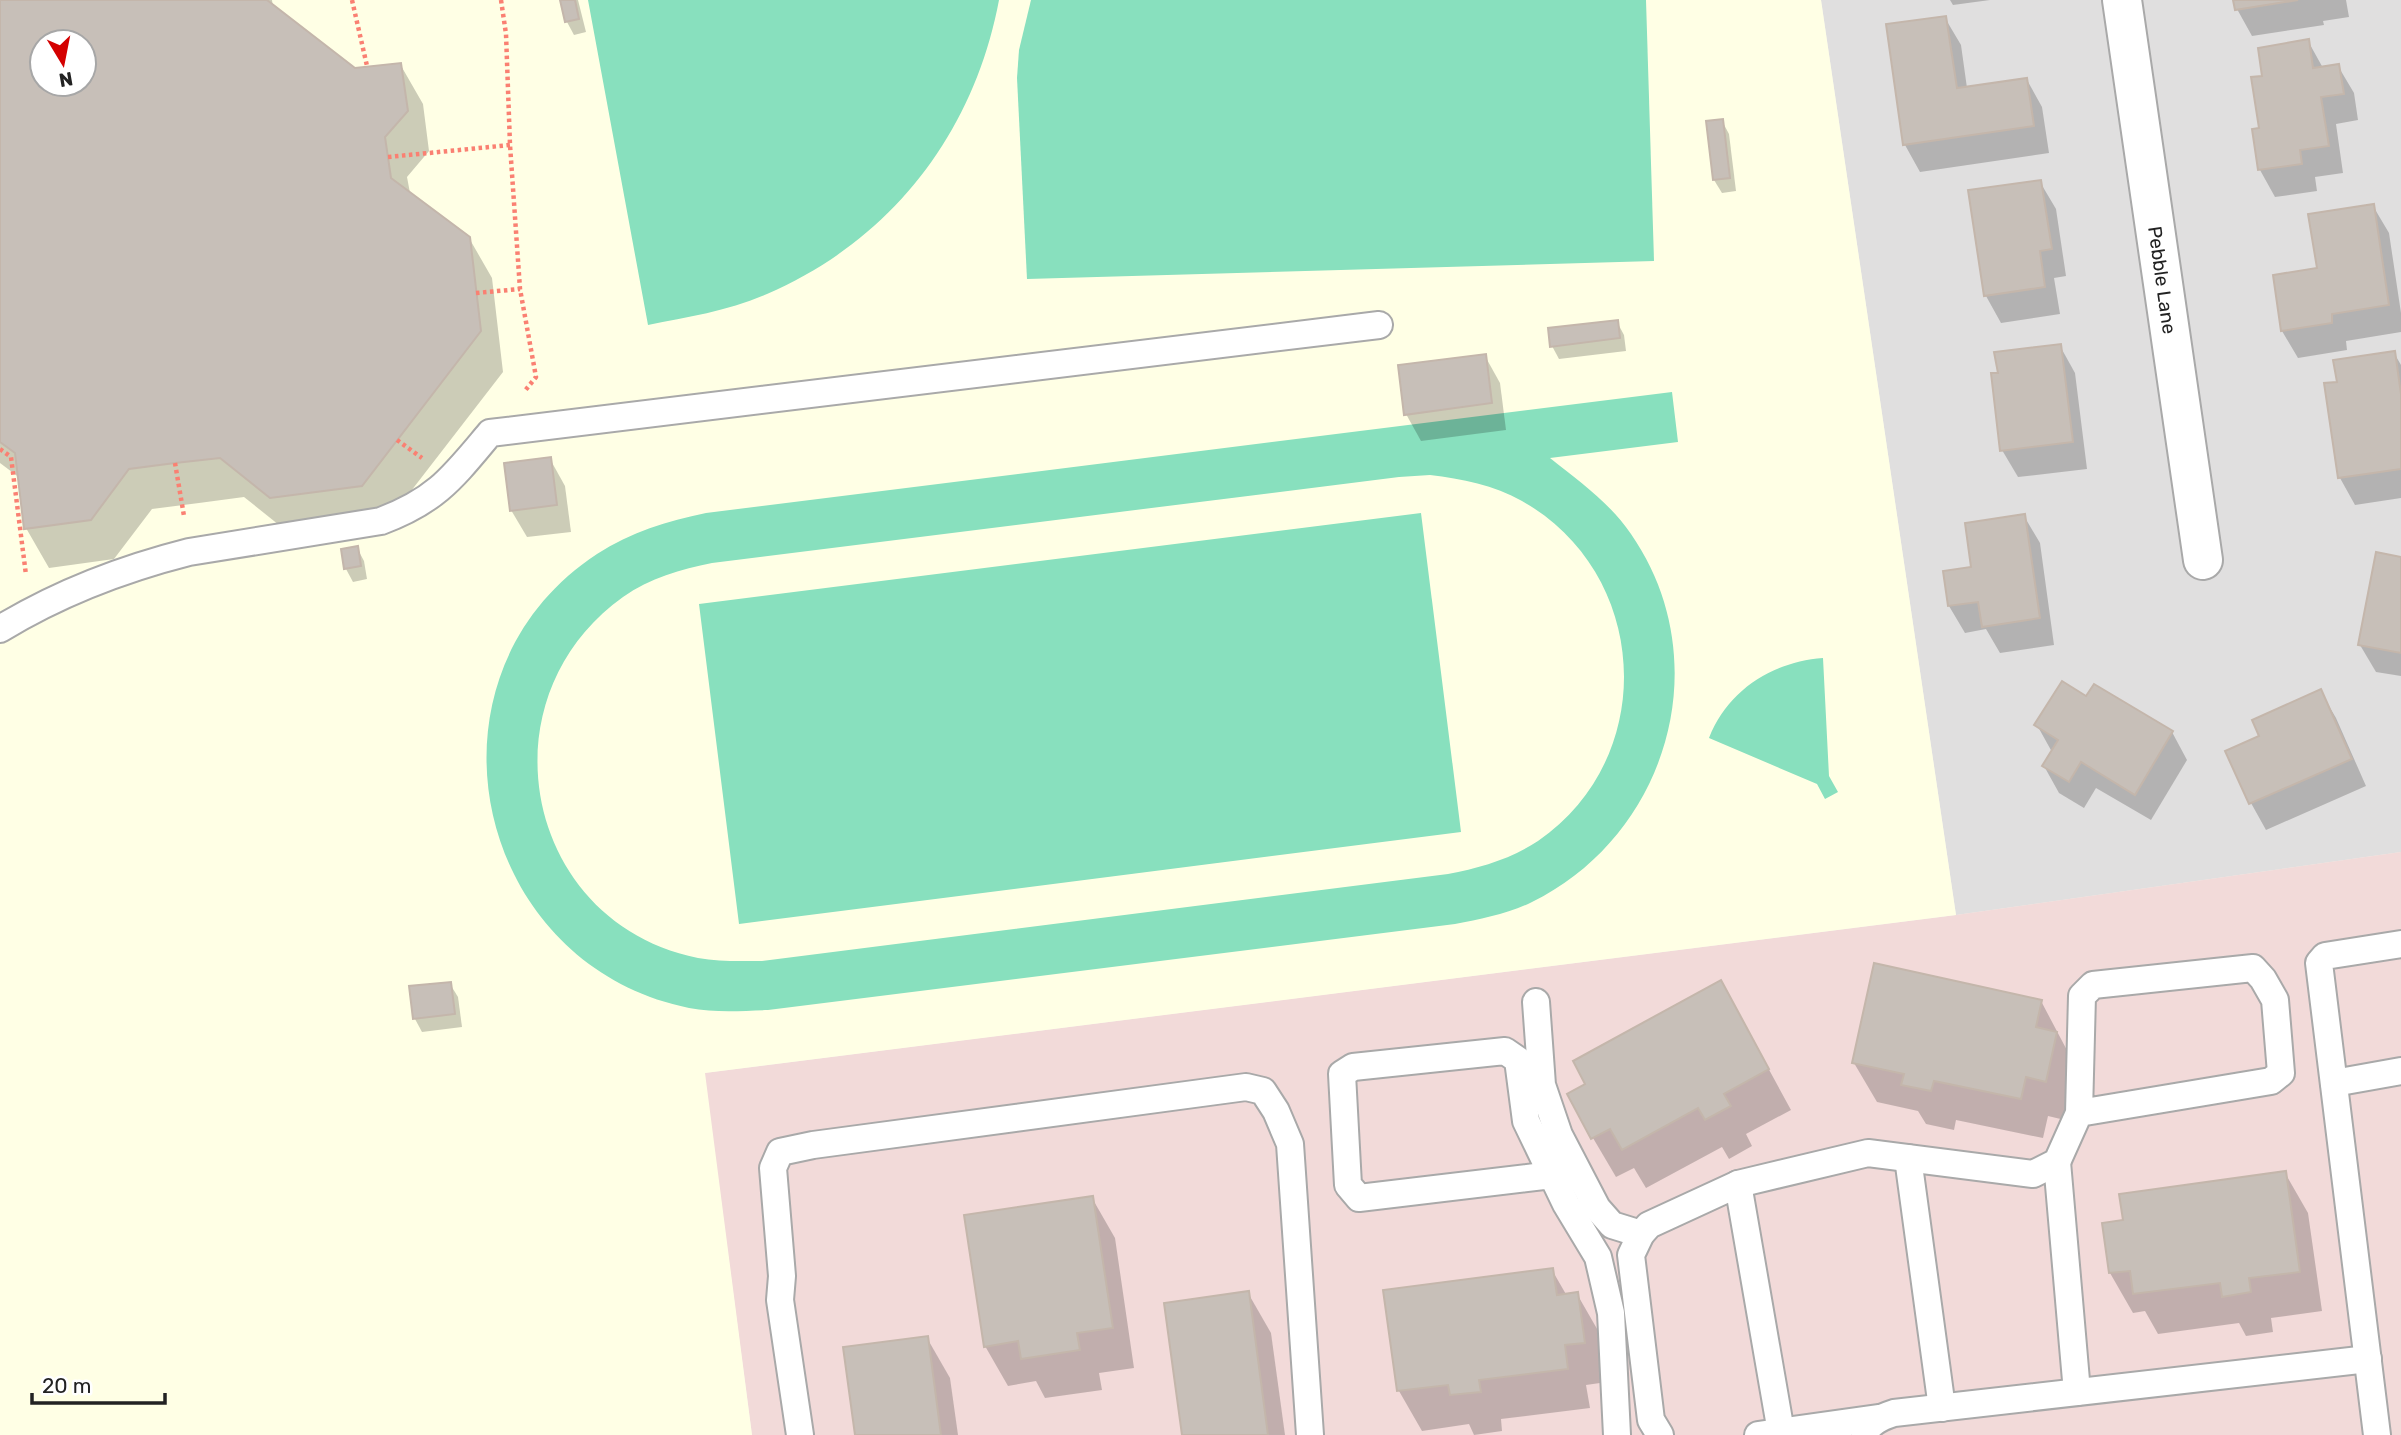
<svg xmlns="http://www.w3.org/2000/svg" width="2401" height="1435" font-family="Rubik,sans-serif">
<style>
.residential{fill:#e0dfdf}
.commercial{fill:#f2dad9}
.education{fill:#ffffe5;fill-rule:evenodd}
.pitch{fill:#88e0be;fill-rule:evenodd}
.shadow{fill:#0003;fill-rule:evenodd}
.building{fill:#c7bfb8;stroke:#c4b6ab;stroke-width:2;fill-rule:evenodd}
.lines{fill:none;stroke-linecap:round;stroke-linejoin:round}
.lane-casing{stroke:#a9a9a9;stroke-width:30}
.street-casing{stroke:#a9a9a9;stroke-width:42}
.path{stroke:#fa8072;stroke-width:4.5;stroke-dasharray:3.5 3.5;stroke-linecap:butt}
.lane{stroke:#fff;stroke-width:26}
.street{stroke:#fff;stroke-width:38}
.labels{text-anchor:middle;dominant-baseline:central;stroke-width:5;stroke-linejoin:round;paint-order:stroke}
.street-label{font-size:19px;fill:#222;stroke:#fff}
</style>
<rect width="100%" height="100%" fill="#f2efe9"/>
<path class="residential" d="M1821,0H2401V852L1956,915Z"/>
<path class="commercial" d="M2401,852V1435H752L704,1073L1956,915Z"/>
<path class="education" d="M0,0H1821L1956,915L705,1073L752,1435H0ZM42,42H84V84H42Z"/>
<g class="pitch">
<path d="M588,0H999C974,133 892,240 767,294C729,311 688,317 648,325Z"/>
<path d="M1031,0H1646L1654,261L1027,279L1017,78L1019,50Z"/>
<path d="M1672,392L1678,442L1550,458C1580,482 1609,502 1631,534C1719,661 1668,835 1532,902C1508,914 1481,919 1455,924L768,1010C742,1011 715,1013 689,1008C472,964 411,676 597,554C631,532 667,521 706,513ZM1430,475C1462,479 1494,485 1522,501C1650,573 1660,757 1538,841C1511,859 1480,868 1448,874L762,961C741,961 719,962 698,958C524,923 480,699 623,597C650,578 681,569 712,563L1399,477Z"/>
<path d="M1421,513L1461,832L739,924L699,604Z"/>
<path d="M1823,658L1829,776L1838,792L1825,799L1817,784L1709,738C1728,690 1772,662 1823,658Z"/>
</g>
<g class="shadow">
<path d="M0,0H272L273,7L354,70L400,64L423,104L429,151L407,177L410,193L469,238L492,278L503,372L384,526L294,537L244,497L199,503L152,509L114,559L49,568L26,528L20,478L0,463ZM42,42H84V84H42Z"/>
<path d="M562,0H578L586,32L574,35L567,22Z"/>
<path d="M1950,0H1990L1953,5Z"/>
<path d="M2235,0H2346L2349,17L2323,21L2324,25L2252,36L2237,9Z"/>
<path d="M1945,18L1961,45L1967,88L2027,80L2042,107L2049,153L1920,172L1905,145Z"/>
<path d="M2308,41L2323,68L2338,66L2354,93L2358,120L2336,124L2343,173L2315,177L2317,191L2275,197L2260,170L2254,131L2261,129L2264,77Z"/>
<path d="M1722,121L1729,134L1736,191L1722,193L1714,180Z"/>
<path d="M2040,182L2056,209L2066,276L2054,278L2060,314L2001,323L1986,296Z"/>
<path d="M2373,206L2389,233L2401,313V332L2346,341L2347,350L2298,358L2282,331L2319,270Z"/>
<path d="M1617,322L1624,335L1626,351L1559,359L1552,346Z"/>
<path d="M2060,346L2075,373L2087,469L2018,477L2002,450L2000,375Z"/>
<path d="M2394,353L2401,365V498L2355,505L2340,478L2326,385L2339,383Z"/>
<path d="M1485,356L1500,383L1506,430L1421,441L1406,414Z"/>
<path d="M550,459L565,486L571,532L527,537L511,510Z"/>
<path d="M2024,516L2040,543L2054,645L2000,653L1986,629L1965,633L1949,606L1973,569Z"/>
<path d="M357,548L364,561L367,579L353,582L346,569Z"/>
<path d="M2401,559V676L2376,672L2360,645Z"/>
<path d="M2320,691L2336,718L2366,786L2266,830L2251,803L2227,752L2262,737Z"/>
<path d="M2087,698L2172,732L2187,760L2151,820L2096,788L2084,808L2059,793L2044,766L2052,752L2037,725Z"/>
<path d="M450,984L458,997L462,1027L422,1032L415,1019Z"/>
<path d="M2041,1001L2079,1073L2069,1121L2048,1116L2043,1138L1956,1120L1954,1130L1926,1124L1918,1111L1877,1102L1854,1063Z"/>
<path d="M1743,1022L1791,1110L1746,1134L1752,1146L1729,1159L1722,1147L1646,1188L1634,1168L1616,1177L1593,1138Z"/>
<path d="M2285,1173L2308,1213L2322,1311L2271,1318L2273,1332L2246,1336L2239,1323L2158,1334L2145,1311L2133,1313L2110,1273L2125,1222Z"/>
<path d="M1092,1198L1115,1238L1134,1368L1099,1373L1102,1390L1045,1398L1036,1381L1008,1386L985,1346Z"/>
<path d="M1552,1270L1567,1296L1577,1294L1600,1334L1607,1382L1586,1385L1590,1408L1501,1419L1502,1431L1474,1435L1469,1424L1422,1431L1399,1391L1385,1292Z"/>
<path d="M1248,1293L1271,1333L1285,1435H1184Z"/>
<path d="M927,1338L950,1378L958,1435H857Z"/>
</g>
<g class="building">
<path d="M0,0H267L355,68L401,63L408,111L385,137L391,178L470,237L481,331L362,486L270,498L220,458L175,463L129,469L91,520L24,529L15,453L0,442ZM42,42H84V84H42Z"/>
<path d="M560,0H575L579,19L565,22Z"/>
<path d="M2233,0H2298L2235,10Z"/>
<path d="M1946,16L1957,88L2027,78L2034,126L1903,145L1886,24Z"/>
<path d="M2309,39L2313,68L2339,64L2344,94L2321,97L2329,146L2300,150L2302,164L2258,170L2252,129L2259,128L2251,77L2262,76L2258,48Z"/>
<path d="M1723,119L1730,178L1713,180L1706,121Z"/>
<path d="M2041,180L2052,249L2040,251L2045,287L1984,296L1968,190Z"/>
<path d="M2374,204L2389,305L2332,314V323L2281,331L2273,275L2317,268L2308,214Z"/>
<path d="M1618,320L1620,338L1550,347L1548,328Z"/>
<path d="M2061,344L2073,442L2000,451L1991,373H1998L1994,352Z"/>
<path d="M2395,351L2401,394V469L2338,478L2324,383L2337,382L2333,360Z"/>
<path d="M1486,354L1492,403L1404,415L1398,365Z"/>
<path d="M551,457L557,505L510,511L504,463Z"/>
<path d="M2025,514L2040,618L1982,627L1978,602L1948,606L1943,571L1971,567L1965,523Z"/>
<path d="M358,546L361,566L344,569L341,549Z"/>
<path d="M2376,552L2401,557V653L2358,645Z"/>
<path d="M2062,681L2086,696L2094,684L2173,731L2135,795L2081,762L2069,782L2042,766L2058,740L2034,725Z"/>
<path d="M2321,689L2352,759L2249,804L2225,751L2259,736L2252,720Z"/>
<path d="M1874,963L2042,1000L2036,1027L2057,1032L2046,1082L2026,1077L2021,1099L1934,1081L1931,1091L1901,1085L1904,1074L1852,1063Z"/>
<path d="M1721,980L1769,1069L1724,1094L1731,1106L1705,1120L1698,1108L1622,1150L1610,1129L1591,1139L1567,1094L1585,1084L1573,1061Z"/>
<path d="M451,982L455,1014L413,1019L409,986Z"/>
<path d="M2286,1171L2300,1272L2249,1278L2251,1292L2222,1297L2220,1283L2133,1294L2130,1271L2109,1273L2102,1223L2123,1220L2119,1194Z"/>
<path d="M1093,1196L1113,1328L1077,1333L1080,1350L1021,1359L1018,1341L984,1347L964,1215Z"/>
<path d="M1553,1268L1557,1295L1578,1292L1585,1343L1565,1345L1568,1369L1479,1380L1481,1392L1450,1395L1448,1385L1397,1391L1383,1290Z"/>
<path d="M1249,1291L1268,1435H1182L1164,1303Z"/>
<path d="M928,1336L941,1435H855L843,1347Z"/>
</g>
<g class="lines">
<defs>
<g id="lane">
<path d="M0,629C59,593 122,569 189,552L381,521C437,500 453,477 490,433L1379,325"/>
<path d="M1536,1002L1542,1085L1559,1135L1597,1208L1612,1225L1641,1234"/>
<path d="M2334,1083L2401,1071"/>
<path d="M1908,1158L1942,1408"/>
<path d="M2057,1162L2077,1392"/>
<path d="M1552,1175L1359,1198L1348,1185L1342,1074L1353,1067L1505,1051L1518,1060L1526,1121L1566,1204L1598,1257L1611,1313L1617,1435"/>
<path d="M1738,1184L1781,1432"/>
<path d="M800,1435L780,1300L782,1276L773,1168L780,1152L813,1145L1246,1087L1263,1091L1276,1111L1290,1144L1310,1435"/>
<path d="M1660,1435L1651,1420L1631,1255L1641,1234L1649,1225L1738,1184L1868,1153L2033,1174L2057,1162L2079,1113L2082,996L2093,985L2253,968L2263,979L2275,1000L2281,1073L2271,1081L2079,1113"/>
<path d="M1758,1435L1878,1418"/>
<path d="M1865,1435C1868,1422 1882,1417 1894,1413L2368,1359"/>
<path d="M2377,1435L2319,963L2325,956L2401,944"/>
</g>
<path id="street" d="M2122,0L2203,560"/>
</defs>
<use href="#lane" class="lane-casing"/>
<use href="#street" class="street-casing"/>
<g class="path">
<path d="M352,0L367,66"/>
<path d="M501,0L506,34L510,145L520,289L536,377L524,392"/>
<path d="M388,157L510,145"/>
<path d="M476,293L520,289"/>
<path d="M397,440L422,458"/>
<path d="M0,449L11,457L26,575"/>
<path d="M175,463L184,516"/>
</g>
<use href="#lane" class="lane"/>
<use href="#street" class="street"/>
</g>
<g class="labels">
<g class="street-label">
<text transform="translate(2162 280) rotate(82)">Pebble Lane</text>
</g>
</g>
<g transform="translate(63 63) rotate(170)"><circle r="33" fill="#ffffff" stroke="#a7a7a7" stroke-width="2"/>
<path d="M0-5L12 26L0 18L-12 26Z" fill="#d40000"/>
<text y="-10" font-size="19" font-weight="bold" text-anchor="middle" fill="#222222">N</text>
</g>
<path d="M32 1393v10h133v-10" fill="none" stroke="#222222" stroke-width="3.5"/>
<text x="42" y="1393" font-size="21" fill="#222222" stroke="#ffffff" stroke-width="5" paint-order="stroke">20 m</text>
</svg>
